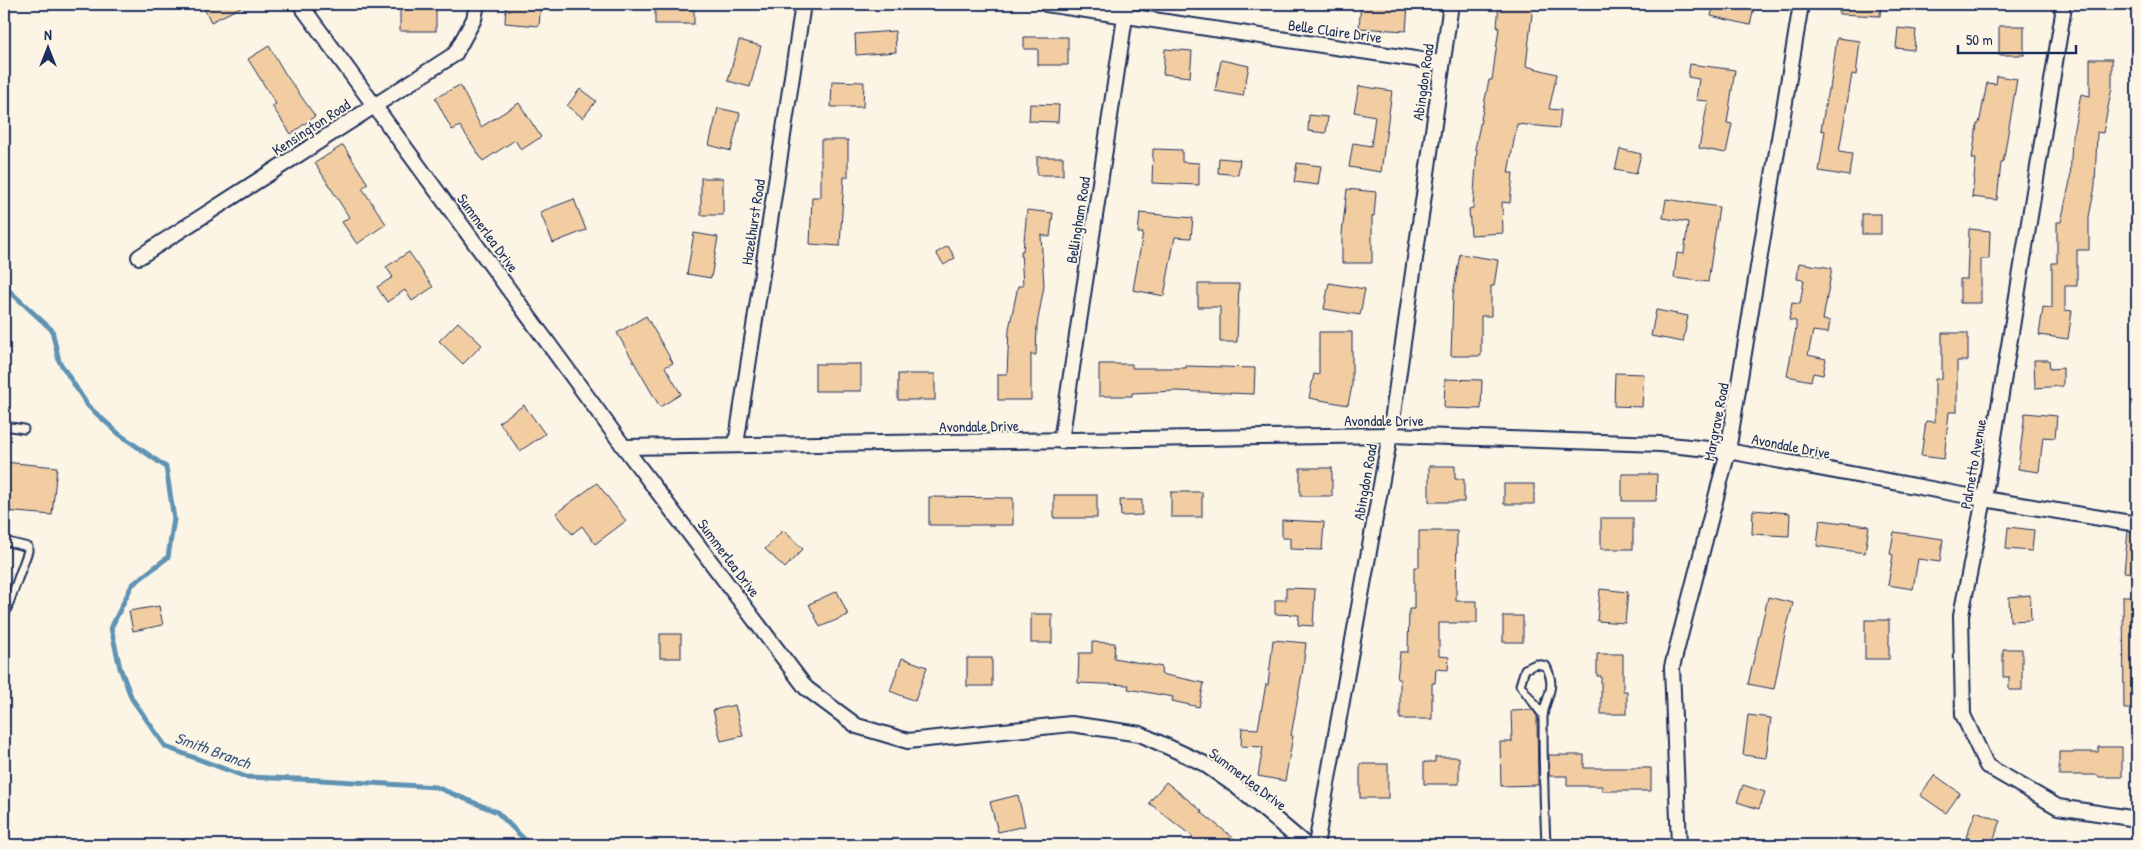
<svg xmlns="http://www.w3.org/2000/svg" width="2141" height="849" font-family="'Patrick Hand',sans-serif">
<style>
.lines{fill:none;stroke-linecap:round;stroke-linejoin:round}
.stream{stroke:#5f93b4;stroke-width:5}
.building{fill:#f2cda2;stroke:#1b2f5e}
.service-casing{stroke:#1b2f5e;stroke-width:11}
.minor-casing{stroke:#1b2f5e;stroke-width:18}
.service{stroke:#fcf5e5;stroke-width:7}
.minor{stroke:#fcf5e5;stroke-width:14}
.labels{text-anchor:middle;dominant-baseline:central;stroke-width:4;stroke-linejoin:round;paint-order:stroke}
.street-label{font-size:15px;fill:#1b2f5e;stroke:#fcf5e5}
.water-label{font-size:16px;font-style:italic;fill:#375882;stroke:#fcf5e5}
</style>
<rect width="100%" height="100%" fill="#fcf5e5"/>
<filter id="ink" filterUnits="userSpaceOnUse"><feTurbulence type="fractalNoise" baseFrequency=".02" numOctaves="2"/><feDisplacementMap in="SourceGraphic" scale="10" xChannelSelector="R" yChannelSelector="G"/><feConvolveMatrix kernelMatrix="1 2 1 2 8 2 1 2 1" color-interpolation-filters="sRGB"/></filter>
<g filter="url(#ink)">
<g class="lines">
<path class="stream" d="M4,286L52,330L59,361L88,406L119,434L166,467L174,519L168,557L132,585L111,628L120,668L132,699L166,747L246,777L321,780L436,787L497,812L530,845"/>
</g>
<g class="building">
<path d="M202,4H247L211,22Z"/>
<rect x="400" y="4" width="36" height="27"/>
<path d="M506,4H541L539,26L505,23Z"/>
<rect x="655" y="4" width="39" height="20"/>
<path d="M1361,4L1408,5L1406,31L1359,28Z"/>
<path d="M1499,4L1533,5L1526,66L1557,74L1549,109L1561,110L1559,128L1517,124L1508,173H1513L1510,203L1502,202L1503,233L1471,235L1469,209L1473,208L1477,149H1475L1489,80H1492L1499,28L1497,27Z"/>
<path d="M1714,4H1755L1750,25L1711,16Z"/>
<path d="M1839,4H1881L1880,16L1839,14Z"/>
<rect x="1999" y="26" width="25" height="29"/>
<path d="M1898,28L1916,30L1914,50L1896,48Z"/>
<path d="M895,31L896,52L856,55L855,34Z"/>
<path d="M1024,37H1068V65H1038V49H1024Z"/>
<path d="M1837,38L1860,41L1856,75L1852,74L1839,152L1852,154L1849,176L1819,171L1825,131L1821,130L1828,89H1830Z"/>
<path d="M739,40L761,46L750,87L728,81Z"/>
<path d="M269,46L286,75L315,116L291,134L272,106L276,104L248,59Z"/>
<path d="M1165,49L1192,51L1190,77L1163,74Z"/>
<path d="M2090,59H2112V87L2103,133L2097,132L2095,186L2089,217V250H2077V286H2065V310L2072,311L2068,339L2039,335L2043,307L2052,308V263H2057V222H2061L2070,181L2072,138L2081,94L2090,96Z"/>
<path d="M1221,60L1249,66L1243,96L1215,91Z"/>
<path d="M1690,64L1735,70L1727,123L1732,124L1726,153L1699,148L1708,101L1696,100L1699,79L1688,77Z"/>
<path d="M1997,76L2017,79L2003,163H2001L1997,200L1972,197L1976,159H1972L1977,124H1979L1987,83L1996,84Z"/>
<path d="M832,81L864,82L863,107H831Z"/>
<path d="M460,85L481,127L519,103L541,137L521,150L515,140L483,161L460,126L452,130L435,98Z"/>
<path d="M1359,86L1392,91L1381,172L1349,167L1353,143L1371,146L1375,116L1354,112Z"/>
<path d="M580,89L596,101L583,118L567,106Z"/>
<path d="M1030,104L1059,105L1058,122L1029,121Z"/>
<path d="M718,108L740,113L731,151L709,145Z"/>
<path d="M1309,115L1328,117L1326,133L1308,131Z"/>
<path d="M821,140H848V177H844L840,246L810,244L812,197H821Z"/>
<path d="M343,145L368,184L362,188L386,224L357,244L342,222L349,217L315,163Z"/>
<path d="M1153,149L1182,150V162L1199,163V185L1152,183Z"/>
<path d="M1620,149L1641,154L1636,174L1615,170Z"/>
<rect x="1037" y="157" width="26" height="18"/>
<path d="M1219,158L1240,160L1238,175L1218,173Z"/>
<path d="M1297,163L1321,166L1318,185L1294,182Z"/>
<rect x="701" y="178" width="22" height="37"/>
<path d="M1347,189L1376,192L1374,216H1372V263H1342V234Z"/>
<path d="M574,199L586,230L553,243L540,212Z"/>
<path d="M1666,199L1719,207L1708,282L1674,278L1677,253L1684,254L1688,222L1663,218Z"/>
<path d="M1027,210L1053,213L1050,237L1041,235L1044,286L1037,325L1036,355L1031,354V400H998V374H1007L1009,329L1018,286H1023L1021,251H1023Z"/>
<path d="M1140,213L1193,218L1191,238L1175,237L1164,296L1133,290L1143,233H1138Z"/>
<rect x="1862" y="214" width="19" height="20"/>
<path d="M1969,229L1990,231L1989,259H1981V303H1960V279H1967Z"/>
<path d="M694,233L718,237L711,278L687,274Z"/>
<path d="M948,246L955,258L944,265L936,253Z"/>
<path d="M409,252L433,287L412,301L405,290L387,302L377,287L393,277L386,267Z"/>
<path d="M1460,254L1498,260L1494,286H1491V316H1481V356H1451L1453,295Z"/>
<path d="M1799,263L1832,268L1823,320L1830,321L1828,333L1813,331L1808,355L1826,359L1823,375L1813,373L1811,381L1787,376L1796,328V321L1789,320L1792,303L1800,304L1804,280L1797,279Z"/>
<path d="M1329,283L1365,289L1360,315L1324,309Z"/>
<path d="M1198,284H1239L1237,342H1220V307H1198Z"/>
<path d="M1656,310L1688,316L1683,342L1651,336Z"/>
<path d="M646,316L673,363L665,367L681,394L660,407L617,333Z"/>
<path d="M458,322L482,345L463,364L439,341Z"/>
<path d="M1319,332H1352V386L1348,405L1309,398L1314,374L1319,375Z"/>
<path d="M1942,333H1968V361H1957V412H1949L1944,459L1921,456L1926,421L1935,422V379H1942Z"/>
<path d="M2034,360H2049L2050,369L2063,368V386L2035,388Z"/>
<rect x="815" y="364" width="46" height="27"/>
<path d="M1099,364H1132V368H1186V366L1255,368L1254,394L1176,391L1132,393V396H1099Z"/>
<path d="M1615,373L1644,374L1642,407L1614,406Z"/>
<rect x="898" y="374" width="37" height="26"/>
<path d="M1445,379L1482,380L1481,409L1444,408Z"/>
<path d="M524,405L545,434L520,451L499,422Z"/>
<path d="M2025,413L2057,416L2055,438L2043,437L2039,472L2018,469Z"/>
<path d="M4,462L57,467L52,515L4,511Z"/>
<path d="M1429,466H1455V479H1464V502H1429Z"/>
<rect x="1300" y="468" width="32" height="28"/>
<path d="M1622,474H1657L1656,501H1622Z"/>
<path d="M597,483L626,521L595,544L582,526L572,534L556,513Z"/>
<rect x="1504" y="484" width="30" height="20"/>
<rect x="1171" y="492" width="31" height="25"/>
<rect x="1054" y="495" width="43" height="23"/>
<path d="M929,497L1013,498V525H929Z"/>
<path d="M1120,500H1142V515L1121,516Z"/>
<path d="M1753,510L1790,513L1789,536L1752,534Z"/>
<rect x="1601" y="518" width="32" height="31"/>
<path d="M1282,520L1324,522L1322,550L1290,549V538H1282Z"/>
<path d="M1820,520L1869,526L1865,553L1817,546Z"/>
<path d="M2008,527L2034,530L2032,551L2006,549Z"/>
<path d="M783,530L803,549L785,568L765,549Z"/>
<path d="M1419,531H1457L1456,601H1477V623H1439V656L1449,657L1448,670L1436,669L1435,683H1432V719H1400V679H1397L1400,652H1408L1409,609H1414V567H1419Z"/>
<path d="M2128,531L2137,533V573L2124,572Z"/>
<path d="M1894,532L1943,539L1940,562L1918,559L1913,589L1888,585L1893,555L1890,554Z"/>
<path d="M1286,588L1315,589L1313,626L1298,625L1299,615L1275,614V600H1286Z"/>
<path d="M1600,589L1628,592L1625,623L1597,621Z"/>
<path d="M837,591L848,615L820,627L809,604Z"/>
<path d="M2030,595L2031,620L2010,621L2009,597Z"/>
<path d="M2123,596H2137V709H2124Z"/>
<path d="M1768,597L1793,603L1784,638L1774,689L1748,684Z"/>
<path d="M159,606L163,625L133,631L129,611Z"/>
<rect x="1031" y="614" width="21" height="29"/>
<rect x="1503" y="616" width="20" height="26"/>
<rect x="1865" y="620" width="24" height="39"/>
<rect x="660" y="634" width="21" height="24"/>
<path d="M1273,640L1306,643L1303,668L1291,736H1293L1285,781L1258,776L1263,747L1241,746L1242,728L1258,729L1266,684L1268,685Z"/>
<path d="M1092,642L1115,643L1114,658L1162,667L1161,674L1204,683L1199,707L1172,701L1173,697L1128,689L1129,685L1078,683L1079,653H1092Z"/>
<path d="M2003,649H2022V690H2009V677H2003Z"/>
<path d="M1597,654H1623V691H1627V714H1601V676H1597Z"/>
<path d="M902,658L927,667L915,701L890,691Z"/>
<rect x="967" y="658" width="25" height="28"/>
<path d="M735,705L743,736L721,741L713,710Z"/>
<path d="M1533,710L1537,716L1538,785L1501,786L1500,742H1512L1511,711Z"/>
<path d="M1748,715L1771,718L1766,758L1743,755Z"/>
<path d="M2098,747H2122V777H2098V775H2059V752H2098Z"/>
<path d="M1549,755H1584V768H1651V791H1602V786H1567V776H1549Z"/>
<path d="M1435,757H1459V784H1424V762H1435Z"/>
<rect x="1360" y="764" width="28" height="34"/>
<path d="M1935,775L1960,793L1946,813L1920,795Z"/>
<path d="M1166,782L1202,811L1201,812L1242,845H1186L1193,837L1149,803Z"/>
<path d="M1743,785L1765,792L1759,809L1737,802Z"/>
<path d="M1018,795L1025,826L998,832L990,802Z"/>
<path d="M1976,811L2001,821L1991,845H1985L1966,837Z"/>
</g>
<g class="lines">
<defs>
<g id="service">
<path d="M4,426L24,429"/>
<path d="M4,541L28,547V551L4,617"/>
<path d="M1543,715L1520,685L1525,669L1536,664L1546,666C1558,690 1544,697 1543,718C1543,760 1544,803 1546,845"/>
</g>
<g id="minor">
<path d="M300,4L624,447L806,688L857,726L908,741L1071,724L1140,734L1203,763L1236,786L1306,845"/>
<path d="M1046,4L1442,63"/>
<path d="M2061,4L2063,13L1984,499L1961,615L1963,715L1987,766L2058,807L2137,819"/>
<path d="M139,257L455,54L474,19L477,4"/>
<path d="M1061,441L1127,4"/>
<path d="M736,445L803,4"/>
<path d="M624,447L1390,435L1660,444L1728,451L1984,499L2137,524"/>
<path d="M1316,845L1390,435L1451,4"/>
<path d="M1679,845L1672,667L1728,451L1801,4"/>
</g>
</defs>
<use href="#service" class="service-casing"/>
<use href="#minor" class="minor-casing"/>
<use href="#service" class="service"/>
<use href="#minor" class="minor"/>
</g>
</g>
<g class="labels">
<g class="street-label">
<text transform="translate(1335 31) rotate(8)">Belle Claire Drive</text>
<text transform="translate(1423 82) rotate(-82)">Abingdon Road</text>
<text transform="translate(311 127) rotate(-33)">Kensington Road</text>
<text transform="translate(1078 220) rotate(-81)">Bellingham Road</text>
<text transform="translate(753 222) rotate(-81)">Hazelhurst Road</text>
<text transform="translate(488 233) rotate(54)">Summerlea Drive</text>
<text x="1384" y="420">Avondale Drive</text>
<text transform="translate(1716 422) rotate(-79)">Margrave Road</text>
<text transform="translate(979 426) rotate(-1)">Avondale Drive</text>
<text transform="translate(1791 446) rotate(11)">Avondale Drive</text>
<text transform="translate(1973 464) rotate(-80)">Palmetto Avenue</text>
<text transform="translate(1365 482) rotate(-80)">Abingdon Road</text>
<text transform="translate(729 558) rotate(53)">Summerlea Drive</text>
<text transform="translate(1248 779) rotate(37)">Summerlea Drive</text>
</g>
<g class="water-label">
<text transform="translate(213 750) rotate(20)">Smith Branch</text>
</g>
</g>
<rect width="2141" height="849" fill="none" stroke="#fcf5e5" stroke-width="20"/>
<rect x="10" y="10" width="2121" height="829" fill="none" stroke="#1b2f5e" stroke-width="2" filter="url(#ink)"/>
<g transform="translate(48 48)" stroke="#fcf5e5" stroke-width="4" paint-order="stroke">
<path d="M0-4L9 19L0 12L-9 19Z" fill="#1b2f5e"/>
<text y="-8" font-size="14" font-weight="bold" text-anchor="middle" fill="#1b2f5e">N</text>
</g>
<path d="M1958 45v8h118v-8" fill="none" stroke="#1b2f5e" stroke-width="2.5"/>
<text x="1966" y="45" font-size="15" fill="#1b2f5e" stroke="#fcf5e5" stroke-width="4" paint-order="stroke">50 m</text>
</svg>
